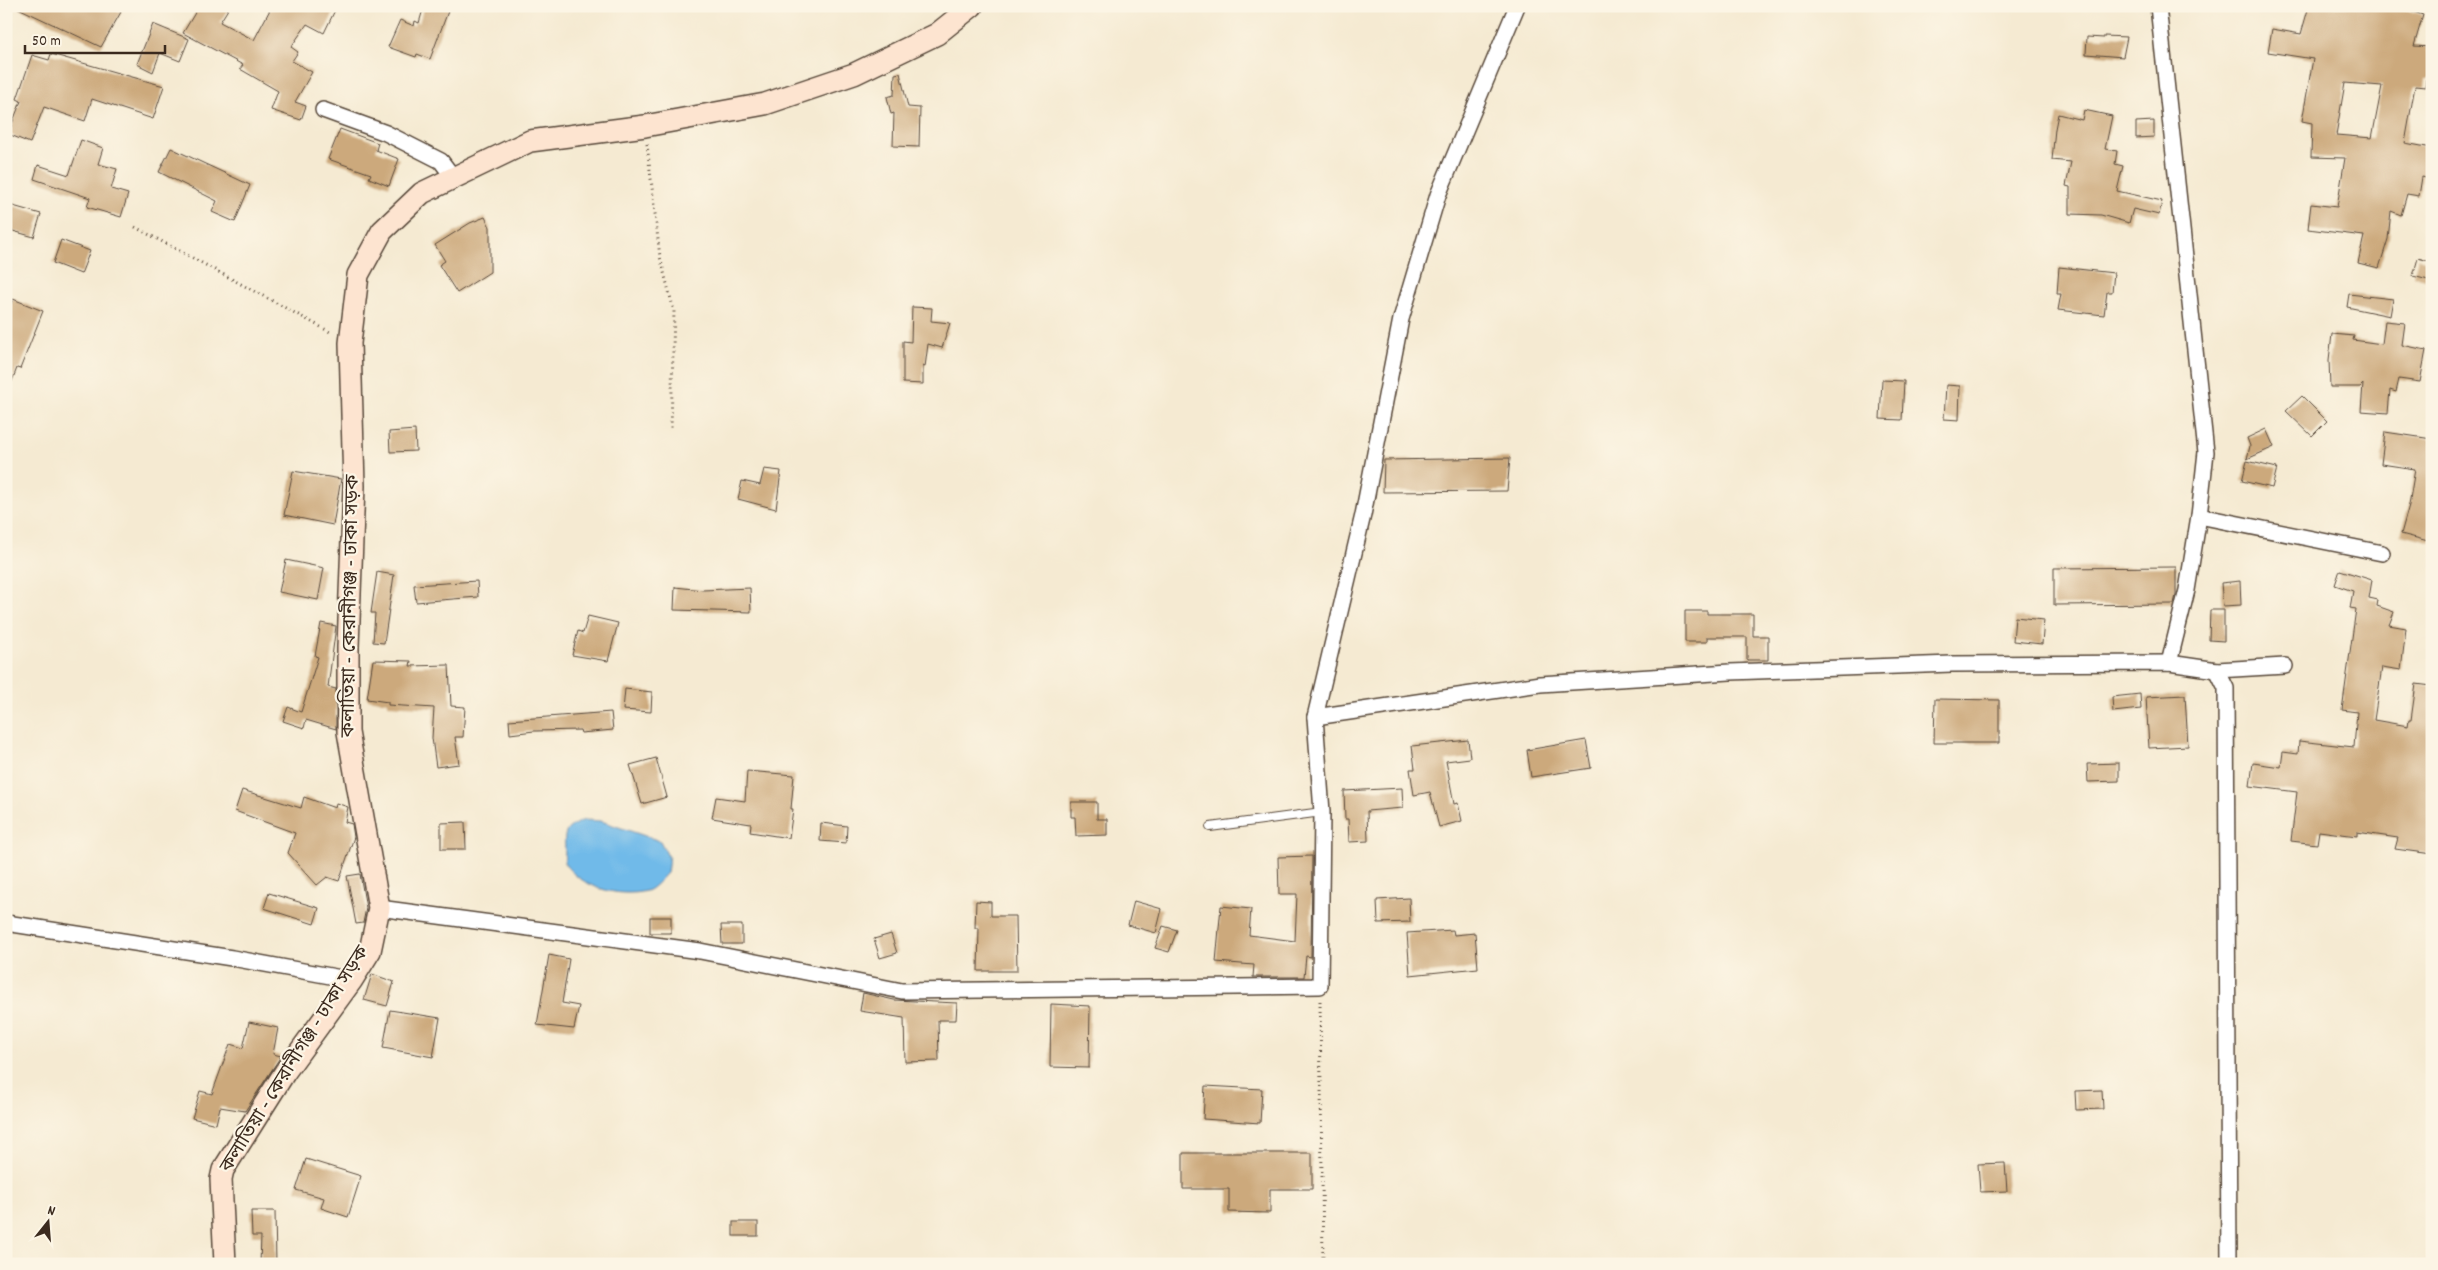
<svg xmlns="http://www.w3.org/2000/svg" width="2438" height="1270" font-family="Dekko,'Noto Sans Bengali',sans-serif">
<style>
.water{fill:#70bae9;stroke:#567284}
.building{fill:#cca97b;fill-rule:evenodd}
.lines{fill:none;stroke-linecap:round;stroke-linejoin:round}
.lane-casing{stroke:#574739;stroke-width:10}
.street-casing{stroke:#574739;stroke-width:18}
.secondary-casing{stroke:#574739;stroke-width:24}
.path{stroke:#574739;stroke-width:3;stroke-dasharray:1 4;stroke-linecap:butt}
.lane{stroke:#fff;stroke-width:8}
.street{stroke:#fff;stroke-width:15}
.secondary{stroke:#fde4d0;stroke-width:21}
.labels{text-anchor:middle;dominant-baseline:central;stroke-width:4.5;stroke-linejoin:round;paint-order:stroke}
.street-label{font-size:19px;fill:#3b2a1e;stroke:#fcf5e5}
</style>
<rect width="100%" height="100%" fill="#fcf5e5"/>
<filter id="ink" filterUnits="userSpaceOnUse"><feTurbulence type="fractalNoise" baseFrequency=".02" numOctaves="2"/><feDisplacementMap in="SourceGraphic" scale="10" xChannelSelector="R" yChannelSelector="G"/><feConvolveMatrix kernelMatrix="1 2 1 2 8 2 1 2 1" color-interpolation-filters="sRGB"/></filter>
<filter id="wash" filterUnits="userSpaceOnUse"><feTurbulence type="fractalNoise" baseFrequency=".0096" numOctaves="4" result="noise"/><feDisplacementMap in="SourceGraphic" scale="20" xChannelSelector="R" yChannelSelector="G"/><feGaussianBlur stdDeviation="1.12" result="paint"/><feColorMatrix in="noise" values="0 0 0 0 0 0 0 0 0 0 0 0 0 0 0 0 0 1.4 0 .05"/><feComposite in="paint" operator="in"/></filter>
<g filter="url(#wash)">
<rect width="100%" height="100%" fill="#f5ead2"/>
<path class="water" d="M584,820L601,821L660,841L669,858L667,873C661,879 653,889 646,891C617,898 581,887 564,863C568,838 556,831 584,820Z"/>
<g id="blocks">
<g class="building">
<path d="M14,6H110L121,12L101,47Z"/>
<path d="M199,6H230L220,22L254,40L272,6H337L324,33L307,24L291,47L298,52L292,61L312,72L295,102L306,106L301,120L271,110L278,91L240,69L243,65L183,33Z"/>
<path d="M424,6H450L430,59L417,54L416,57L388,47L400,20L414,26L415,21L419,23Z"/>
<path d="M2309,6H2395L2423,15L2414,46L2432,47V79H2426L2425,87L2415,86L2405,143L2432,148L2426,178L2422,177L2419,196L2407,194L2401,215L2391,211L2388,239L2379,268L2358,263L2364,236L2308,229L2311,204L2337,207L2345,158L2311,157L2312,123L2302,121L2313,59L2268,52L2272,29L2301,34ZM2345,83L2382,86L2372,138L2336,135Z"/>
<path d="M153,24L189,39L180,61L160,53L153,72L137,64Z"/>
<path d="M2104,36L2127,37L2123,57L2086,54L2087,37L2104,38Z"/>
<path d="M51,54L164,86L153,119L92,99L85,121L44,107L30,143L8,134L21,101L17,99L32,55L49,60Z"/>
<path d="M900,73L908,107L920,108L919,147L893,146L894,113L891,114L887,97L894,95L895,74Z"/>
<path d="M2084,110L2112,116L2105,149L2117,151L2115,164L2123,166L2117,191L2162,201L2159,215L2133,209L2129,223L2101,215L2070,214V187L2066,186L2071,162L2052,160L2055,129L2058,114L2082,120Z"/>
<path d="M2154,121V137L2136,138V122Z"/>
<path d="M340,129L378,143L376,150L399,159L389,186L369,178L371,174L328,159Z"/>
<path d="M81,140L103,148L98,164L117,169L111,189L128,194L121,217L87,207L90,198L34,179L38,165L69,175Z"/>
<path d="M171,148L250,185L235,222L212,212L217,201L159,172Z"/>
<path d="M6,204L41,214L34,237L6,229Z"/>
<path d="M485,217L490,227V272L457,293L439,265L445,261L435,245L470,223Z"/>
<path d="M61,240L90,251L81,274L53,263Z"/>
<path d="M2418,258L2432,262V281L2413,276Z"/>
<path d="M2059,267L2114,273L2112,292H2107L2104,315L2058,310L2061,294H2057Z"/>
<path d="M2349,294L2393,299L2390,316L2347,307Z"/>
<path d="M13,299L43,311L20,369L17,368L7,394L6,315Z"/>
<path d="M912,307L932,308L931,321L950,323L942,348L928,344L925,367L923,366V384L903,383V341L911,342Z"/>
<path d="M2385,321L2405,323L2402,345L2426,350L2420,382L2399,379L2396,392L2390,390L2388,413L2361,411L2363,384L2360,387H2330L2329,360L2332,334L2354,336L2353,340L2382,344Z"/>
<path d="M1882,380L1904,381L1902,420L1880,419Z"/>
<path d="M1946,385L1960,386L1959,420L1944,419Z"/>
<path d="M2302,396L2327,421L2312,436L2286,411Z"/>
<path d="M2266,429L2274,447L2247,459L2250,446L2247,438Z"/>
<path d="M415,430L416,451L390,452L389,432Z"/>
<path d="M2385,432L2432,439V542L2401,534L2409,505L2415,469L2381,464Z"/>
<path d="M1510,458L1507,491L1383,492L1384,460Z"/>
<path d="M2247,461L2277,468L2272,488L2242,481Z"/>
<path d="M764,469L781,471L776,509L738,499L742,481L760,485Z"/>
<path d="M293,471L341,479L333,525L284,515Z"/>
<path d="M286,560L324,568L318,600L279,592Z"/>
<path d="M2176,567V595L2174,604L2054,605V568Z"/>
<path d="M2340,570L2372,580L2369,598L2378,600L2377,606L2394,612L2389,625L2406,628L2401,670L2382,667L2374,720L2408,726L2409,720H2411L2416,684L2432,686V854L2395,849L2398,838L2357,832V836L2319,831L2317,844L2291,841L2297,792L2250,786L2253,763L2281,767L2283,752L2298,754L2299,741L2354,747L2357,712L2342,710L2356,609L2350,608L2353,591L2335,585Z"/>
<path d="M377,572L394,575L384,643L373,642L375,613H371Z"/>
<path d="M477,581L478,597L416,602L414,585Z"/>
<path d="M2240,581L2241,605L2223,606L2221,583Z"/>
<path d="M675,587L703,590L750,588L751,612L674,610Z"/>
<path d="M2210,610H2224V641L2209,640Z"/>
<path d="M1685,611H1707V614H1753V636H1768V660H1747V637H1707V642H1685Z"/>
<path d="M588,616L618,623L608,661L572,655L578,631L583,633Z"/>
<path d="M2015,617L2044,620L2042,644L2013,641Z"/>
<path d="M321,623L336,626L328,687L336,689V729L306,720L304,728L283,721L288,707L301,712L318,657L315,656Z"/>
<path d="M373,660L411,661L410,666L449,665L451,706L465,707L463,737H455L459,764L436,767L432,738L434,708L388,705V702L367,699Z"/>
<path d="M625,689L652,692L651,712L623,710Z"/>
<path d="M2140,694L2141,709L2113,712L2112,697Z"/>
<path d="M2185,695L2188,746L2149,748L2146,697Z"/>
<path d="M1935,699L1999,700V743H1934Z"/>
<path d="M611,712L613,730L581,733L580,730L534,731L510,734L509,720Z"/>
<path d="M1468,740L1470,758L1446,761L1454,804L1458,803L1462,821L1439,827L1430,792L1414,795L1410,769H1415L1412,746Z"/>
<path d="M1586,740L1591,768L1531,777L1527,750Z"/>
<path d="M656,758L667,797L642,804L630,765Z"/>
<path d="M2119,763V781L2088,782L2087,764Z"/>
<path d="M747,771L794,775L791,809H793L789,838L750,832L751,824L712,818L716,797L745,801Z"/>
<path d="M1402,788L1403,808L1367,811L1368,841L1349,842L1348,819H1345L1344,791Z"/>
<path d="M242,790L301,808L304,797L335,808L336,803L348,807L345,822L352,824L354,837L339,881L327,877L317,885L288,853L295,833L235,811Z"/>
<path d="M1071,802H1097V819H1107V835L1076,836L1075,817H1071Z"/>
<path d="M465,822L466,849H441V823Z"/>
<path d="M821,823L847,826L846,843L820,841Z"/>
<path d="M1312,856L1311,957L1306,956L1304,977H1253L1254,965L1216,962L1221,906L1251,909L1249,935L1295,941L1297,894H1279L1278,857Z"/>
<path d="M360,874L366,908L363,923L356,924L347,876Z"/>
<path d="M269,893L319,908L314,924L264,908Z"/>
<path d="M1409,898L1410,922L1378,923L1377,900Z"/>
<path d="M976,901L991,902V916H1016L1017,971H978L979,928H975Z"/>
<path d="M1134,901L1162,909L1156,933L1128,925Z"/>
<rect x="650" y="917" width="21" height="16"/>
<path d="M721,925H742V944H722Z"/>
<path d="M1163,926L1177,930L1169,952L1155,948Z"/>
<path d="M1453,930L1454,935L1475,933L1478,968L1410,975L1407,933Z"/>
<path d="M891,934L897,953L880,958L874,939Z"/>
<path d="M549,955L569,959L562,1003L579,1006L574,1029L537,1025Z"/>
<path d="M372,974L394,982L387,1006L364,1000Z"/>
<path d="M863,993L894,1000L957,1003L956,1020H938L939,1061L905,1062L904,1018L860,1011Z"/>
<path d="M1051,1004L1090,1006L1089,1068L1050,1067Z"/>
<path d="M390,1010L440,1018L433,1057L383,1048Z"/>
<path d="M249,1022L278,1028L273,1054L281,1056L245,1111L220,1107L216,1124L192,1118L200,1091L212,1094L230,1044L243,1048Z"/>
<path d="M1205,1086L1262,1089L1260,1123L1203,1119Z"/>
<path d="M2102,1090L2103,1109L2076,1110L2075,1091Z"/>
<path d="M1183,1153H1312V1189H1270V1213L1229,1212V1189H1183Z"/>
<path d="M306,1159L361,1176L348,1217L321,1208L324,1198L296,1190Z"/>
<path d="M2005,1163L2007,1191L1980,1192L1978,1164Z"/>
<path d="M251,1211H275L276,1264H260L261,1236H252Z"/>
<rect x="733" y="1222" width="25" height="14"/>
</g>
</g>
</g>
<g filter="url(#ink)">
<use href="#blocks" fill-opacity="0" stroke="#574739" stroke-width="1"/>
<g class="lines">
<defs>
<path id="lane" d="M1210,827L1322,812"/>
<g id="street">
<path d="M1517,6L1438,195L1401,319L1363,515L1315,717L1540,684L1730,672L1952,664L2169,663L2217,670L2285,666"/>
<path d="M2158,6L2206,452L2199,516L2187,590L2169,663"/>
<path d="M323,110L386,133L441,161L453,177"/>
<path d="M2199,516L2382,553"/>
<path d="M2217,670L2226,688L2229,1264"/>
<path d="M379,908L700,951L902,991L1320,986L1322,812L1315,717"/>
<path d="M6,923L232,958L352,980"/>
</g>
<path id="secondary" d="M225,1264L221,1179L223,1170L285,1072L352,980L370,951L379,908L348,732V647L354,486L350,343L358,275L382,231L422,193L530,141L645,126L765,104L854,74L937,34L972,6"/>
</defs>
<use href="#lane" class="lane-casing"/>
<use href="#street" class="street-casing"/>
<use href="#secondary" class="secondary-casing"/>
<g class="path">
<path d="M647,144L660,257L674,311L671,428"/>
<path d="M135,227L332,333"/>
<path d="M1320,1001L1323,1264"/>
</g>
<use href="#lane" class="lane"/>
<use href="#street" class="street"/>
<use href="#secondary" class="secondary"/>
</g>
</g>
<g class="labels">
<g class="street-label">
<text transform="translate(352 606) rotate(-89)">কলাতিয়া - কেরানীগঞ্জ - ঢাকা সড়ক</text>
<text transform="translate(296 1060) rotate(-58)">কলাতিয়া - কেরানীগঞ্জ - ঢাকা সড়ক</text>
</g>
</g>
<rect width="2438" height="1270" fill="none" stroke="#fcf5e5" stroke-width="25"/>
<g transform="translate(48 1222) rotate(17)" stroke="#fcf5e5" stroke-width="4" paint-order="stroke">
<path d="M0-4L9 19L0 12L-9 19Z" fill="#3b2a1e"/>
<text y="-8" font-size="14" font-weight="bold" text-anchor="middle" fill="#3b2a1e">N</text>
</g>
<path d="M25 45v8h140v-8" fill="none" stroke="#3b2a1e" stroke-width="2.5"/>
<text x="32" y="45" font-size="15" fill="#3b2a1e" stroke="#fcf5e5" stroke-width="4" paint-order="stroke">50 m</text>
</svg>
